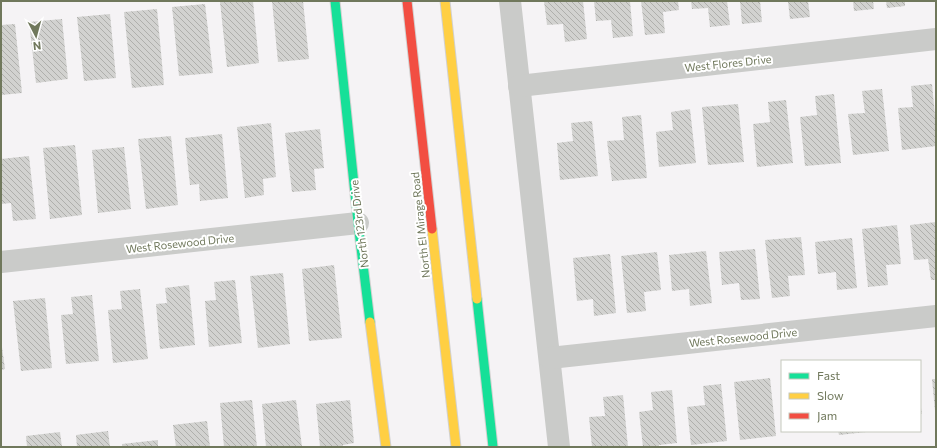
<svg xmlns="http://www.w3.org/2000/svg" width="937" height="448" font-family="Commissioner,sans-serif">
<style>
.building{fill:url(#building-back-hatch)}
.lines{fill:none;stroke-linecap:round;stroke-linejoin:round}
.fast-casing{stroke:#d2d1d0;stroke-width:11}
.slow-casing{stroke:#d2d1d0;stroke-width:11}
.jam-casing{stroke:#d2d1d0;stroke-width:11}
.street{stroke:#cacbc9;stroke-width:22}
.fast{stroke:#16e098;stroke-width:9}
.slow{stroke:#ffcf43;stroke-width:9}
.jam{stroke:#f24e42;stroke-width:9}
.labels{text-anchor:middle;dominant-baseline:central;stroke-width:4;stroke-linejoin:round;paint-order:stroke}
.street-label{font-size:11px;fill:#70785c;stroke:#fff}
</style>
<defs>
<pattern id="building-back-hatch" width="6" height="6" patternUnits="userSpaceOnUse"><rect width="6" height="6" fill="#d2d2d0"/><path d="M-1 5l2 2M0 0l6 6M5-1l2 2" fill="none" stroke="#afafac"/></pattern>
</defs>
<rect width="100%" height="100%" fill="#f5f3f5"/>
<g class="building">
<path d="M230,1H253L259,63L227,67L220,2Z"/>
<path d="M272,1H303L309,59L278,62Z"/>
<path d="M544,1H583L587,39L565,42L563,24L547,25Z"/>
<path d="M594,1H630L633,36L613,38L611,20L596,21Z"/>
<path d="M641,1H678L679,10L663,12L665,33L645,35Z"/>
<path d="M691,1H727L730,25L710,27L708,8L692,9Z"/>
<path d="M740,1H760L762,22L742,24Z"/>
<path d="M788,1H808L810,17L790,19Z"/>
<path d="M853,1H873L874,9L854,11Z"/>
<path d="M886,1H905V6L887,8Z"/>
<path d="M205,4L213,73L179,76L172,7Z"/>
<path d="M157,9L164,85L132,88L124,12Z"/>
<path d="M110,14L116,78L84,81L77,17Z"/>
<path d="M62,19L68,79L36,83L29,22Z"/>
<path d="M15,24L22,93L1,95V25Z"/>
<path d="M932,84L936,126V146L902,150L898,108L913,107L911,86Z"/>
<path d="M882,89L889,151L853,155L848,114L865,113L862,91Z"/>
<path d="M834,94L841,163L805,166L800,117L817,115L815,96Z"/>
<path d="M786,100L793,163L757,167L753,124L770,122L768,102Z"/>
<path d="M738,104L744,162L708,165L702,107Z"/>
<path d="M690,109L696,163L659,167L656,132L673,130L671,112Z"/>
<path d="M641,115L647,178L612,181L607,141L624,140L622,117Z"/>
<path d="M592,121L598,176L560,180L557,143L573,141L571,123Z"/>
<path d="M271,123L276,177L263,179L264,195L245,198L237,127Z"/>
<path d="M320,129L324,168L314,169L316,190L292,192L285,133Z"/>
<path d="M222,134L228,198L200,201L199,184L190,185L185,138Z"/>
<path d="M171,136L178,205L146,209L138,139Z"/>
<path d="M75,145L82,215L50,219L43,148Z"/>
<path d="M124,147L131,209L98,213L92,150Z"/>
<path d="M29,156L36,219L13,221L11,203L1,204V159Z"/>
<path d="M936,222V280H931L928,259L914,260L910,225Z"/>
<path d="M897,225L901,264L886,265L888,285L868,287L862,229Z"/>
<path d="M801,237L805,275L788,276L790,296L772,298L765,240Z"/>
<path d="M852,238L857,288L837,290L836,272L818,274L815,242Z"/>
<path d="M755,249L760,299L741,300L739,283L722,285L719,252Z"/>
<path d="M706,251L712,303L690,306L689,289L672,291L669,255Z"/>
<path d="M657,252L661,290L644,292L646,311L627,313L621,256Z"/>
<path d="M610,254L616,313L594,316L593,299L577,301L573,258Z"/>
<path d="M334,265L342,338L309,341L302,269Z"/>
<path d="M283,273L290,344L258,348L250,276Z"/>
<path d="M235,280L242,343L209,347L205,301L216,300L214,282Z"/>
<path d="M189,285L195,345L160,349L156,304L167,303L165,288Z"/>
<path d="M140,289L148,359L113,363L108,310L122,309L120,291Z"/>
<path d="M92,295L99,361L66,364L61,315L73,314L71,297Z"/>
<path d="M45,298L52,368L21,371L13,301Z"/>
<path d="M1,340L5,369L1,370Z"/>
<path d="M770,378L776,436L740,440L734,382Z"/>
<path d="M932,379H936V411H935Z"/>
<path d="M721,384L727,441L691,445L687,407L705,405L703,386Z"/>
<path d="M672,390L677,443L659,445V447H643L639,412L653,410L651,392Z"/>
<path d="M623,395L628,447H592L589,417L605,416L603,397Z"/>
<path d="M252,400L257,447H224L220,403Z"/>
<path d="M296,400L302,447H266L262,404Z"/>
<path d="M350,400L354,443L343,445V447H320L316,404Z"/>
<path d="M920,401L922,414H920Z"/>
<path d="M207,421L210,447H176L173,425Z"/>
<path d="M108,431L110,447H77L76,435Z"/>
<path d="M838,431H866V432L839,435Z"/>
<path d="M60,432L62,447H27L26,436Z"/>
<path d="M158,440V447H122V444Z"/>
</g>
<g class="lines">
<defs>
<g id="fast">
<path d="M335,1L358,223L370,322"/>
<path d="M477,299L493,447"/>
</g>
<g id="slow">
<path d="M445,1L477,299"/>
<path d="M432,229L456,447"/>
<path d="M370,322L386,447"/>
</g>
<path id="jam" d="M407,1L432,229"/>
</defs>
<use href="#fast" class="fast-casing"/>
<use href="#slow" class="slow-casing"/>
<use href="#jam" class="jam-casing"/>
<g class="street">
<path d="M510,1L559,447"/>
<path d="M519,86L936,39"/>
<path d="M1,262L358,223"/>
<path d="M550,358L936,316"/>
</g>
<use href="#fast" class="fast"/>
<use href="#slow" class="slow"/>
<use href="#jam" class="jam"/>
</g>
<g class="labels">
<g class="street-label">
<text transform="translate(728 63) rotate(-6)">West Flores Drive</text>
<text transform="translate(359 224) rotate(-97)">North 123rd Drive</text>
<text transform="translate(420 225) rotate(-96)">North El Mirage Road</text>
<text transform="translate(180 243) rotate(-6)">West Rosewood Drive</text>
<text transform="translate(743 337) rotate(-6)">West Rosewood Drive</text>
</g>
</g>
<rect width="937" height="448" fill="none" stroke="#70785c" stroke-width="4"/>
<rect x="781" y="360" width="140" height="72" fill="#ffffff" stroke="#c6c9be"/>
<rect x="789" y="373" width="20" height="6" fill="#16e098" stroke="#c6c9be"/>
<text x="817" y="380" font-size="12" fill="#70785c">Fast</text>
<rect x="789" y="393" width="20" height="6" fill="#ffcf43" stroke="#c6c9be"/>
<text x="817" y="400" font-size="12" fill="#70785c">Slow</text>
<rect x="789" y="413" width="20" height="6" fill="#f24e42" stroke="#c6c9be"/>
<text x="817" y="420" font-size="12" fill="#70785c">Jam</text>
<g transform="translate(36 36) rotate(174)" stroke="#ffffff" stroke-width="3" paint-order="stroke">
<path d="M0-3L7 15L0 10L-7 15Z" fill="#70785c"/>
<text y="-6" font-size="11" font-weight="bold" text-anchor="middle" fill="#70785c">N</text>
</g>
</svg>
